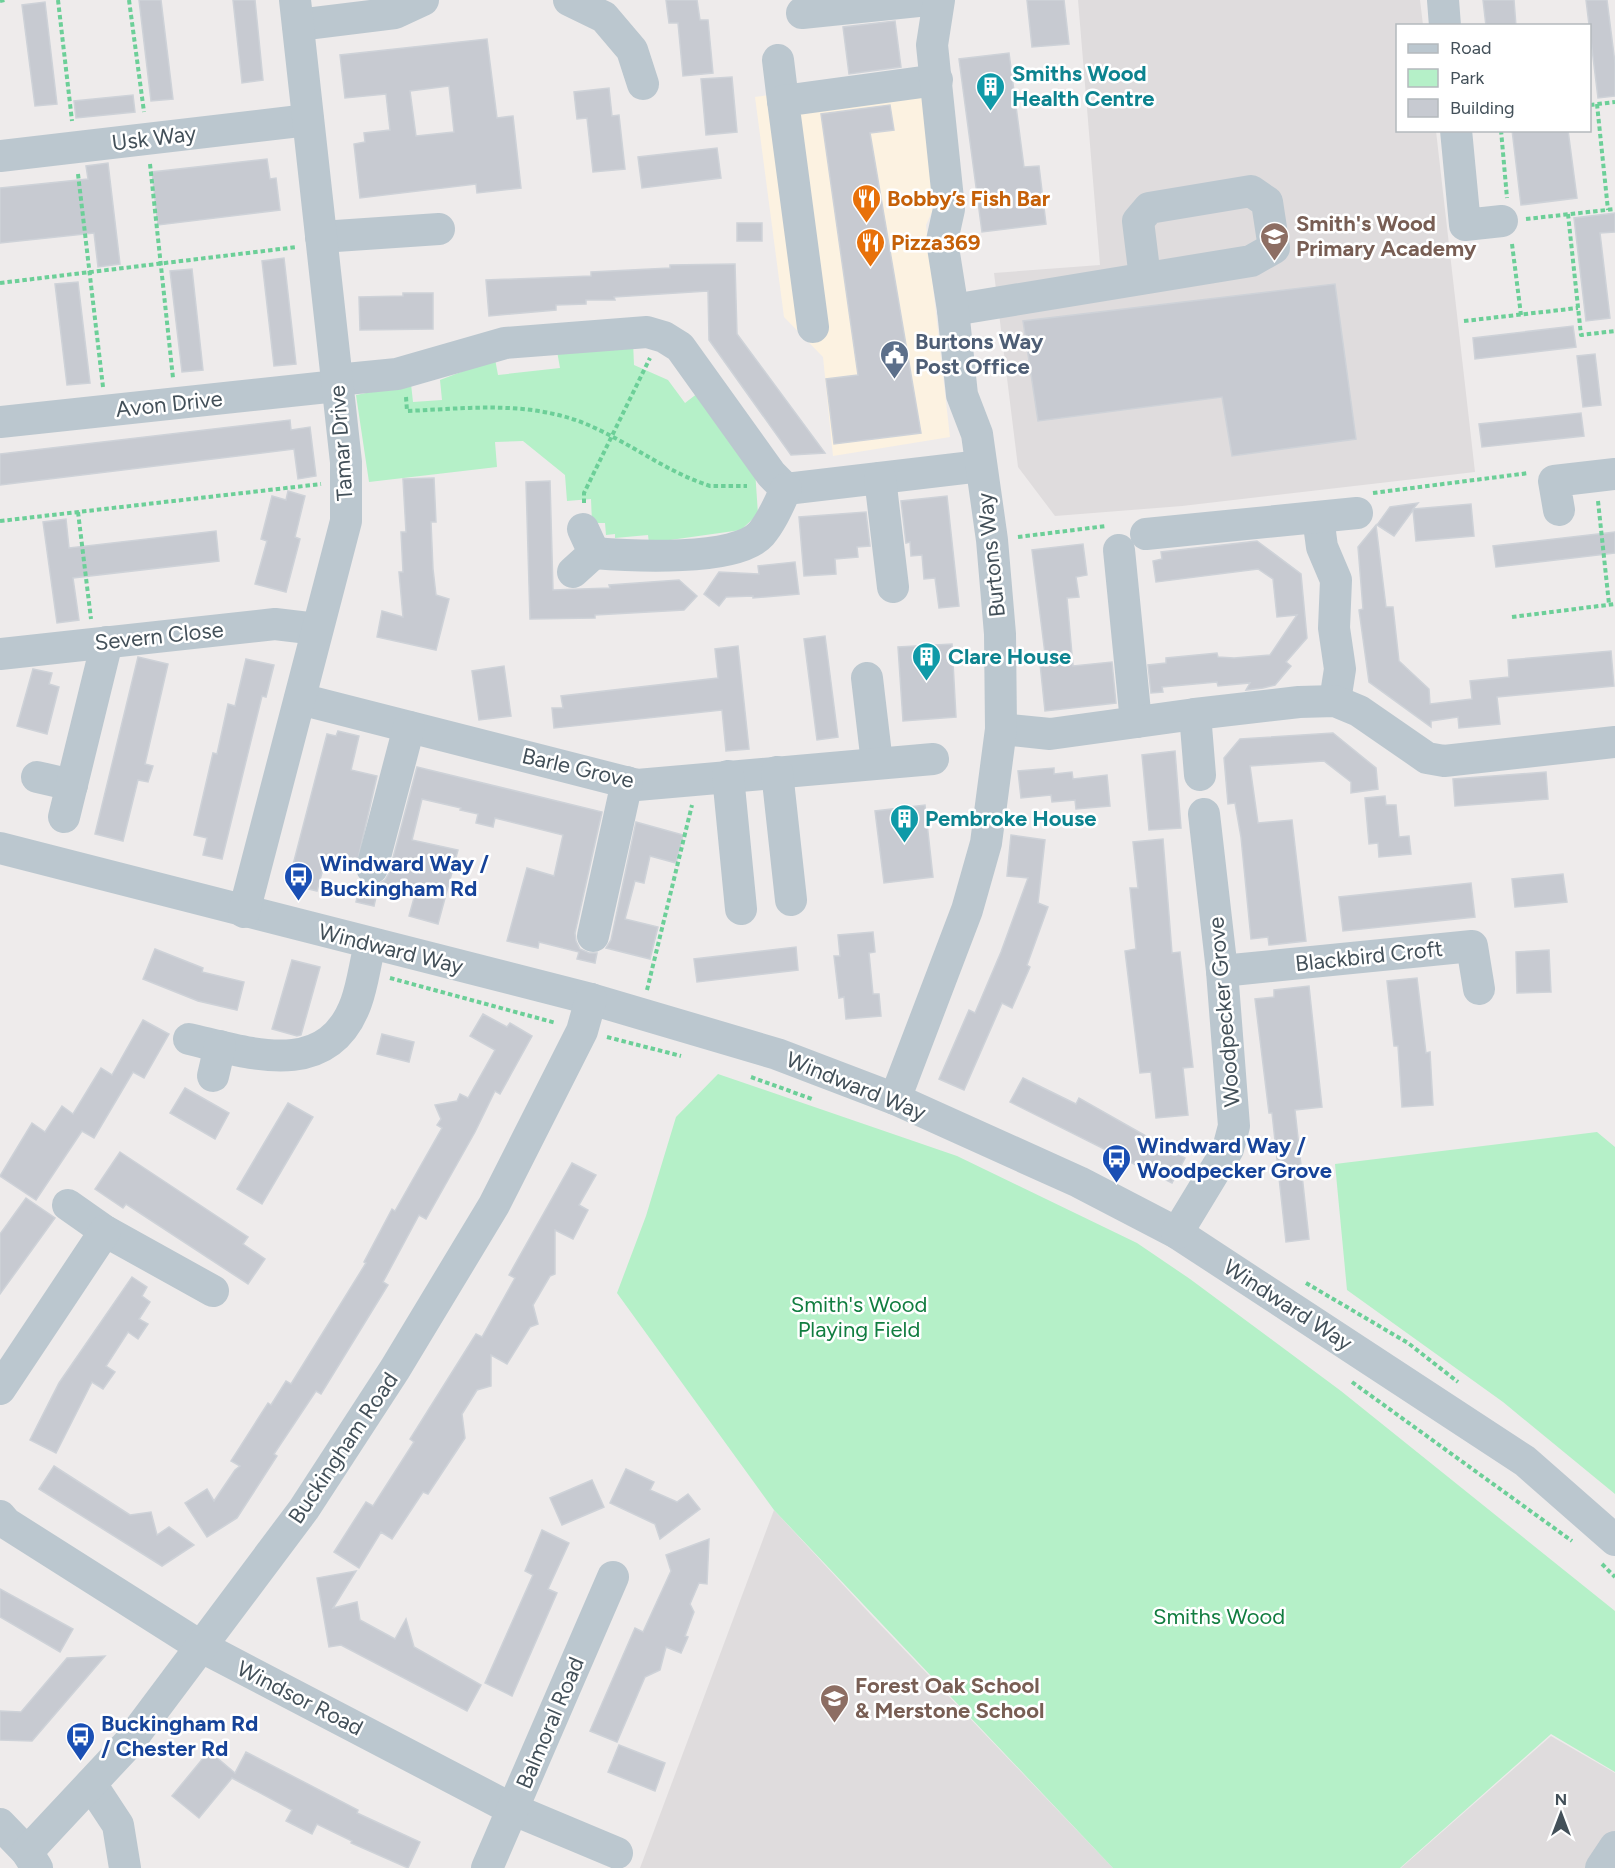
<svg xmlns="http://www.w3.org/2000/svg" width="1615" height="1868" font-family="Figtree,sans-serif">
<style>
.commercial{fill:#fcf2e1}
.education{fill:#dfdcdd}
.green{fill:#b5f0c8}
.building{fill:#c7cad1;stroke:#ced2d8;stroke-width:1.5;fill-rule:evenodd}
.lines{fill:none;stroke-linecap:round;stroke-linejoin:round}
.path{stroke:#6ccf98;stroke-width:4;stroke-dasharray:4.5 3;stroke-linecap:butt}
.minor{stroke:#bbc7cf;stroke-width:32}
.labels{text-anchor:middle;dominant-baseline:central;stroke-width:5;stroke-linejoin:round;paint-order:stroke}
.culture-label{font-size:22px;font-weight:bold;fill:#0d838f;stroke:#fff;text-anchor:start}
.street-label{font-size:22px;fill:#435059;stroke:#fff}
.food-label{font-size:22px;font-weight:bold;fill:#c56008;stroke:#fff;text-anchor:start}
.education-label{font-size:22px;font-weight:bold;fill:#785e54;stroke:#fff;text-anchor:start}
.service-label{font-size:22px;font-weight:bold;fill:#4e5e75;stroke:#fff;text-anchor:start}
.transit-label{font-size:22px;font-weight:bold;fill:#164399;stroke:#fff;text-anchor:start}
.park-label{font-size:22px;fill:#117d40;stroke:#fff}
</style>
<rect width="100%" height="100%" fill="#eeebeb"/>
<path class="commercial" d="M922,74L936,203L926,225L950,437L833,456L823,357L784,317L755,97Z"/>
<g class="education">
<path d="M1078,0H1420L1423,25L1398,26V130L1436,131L1475,472L1182,506L1055,516L1018,467L994,273L1100,265Z"/>
<path d="M774,1510L872,1616L1113,1868H640Z"/>
<path d="M1551,1736L1615,1773V1868H1401Z"/>
</g>
<g class="green">
<path d="M633,341L634,365L668,380L685,403L698,393L755,470L758,514L741,530L649,543L648,535L615,538V534L606,535L605,523H592L591,499L567,501L565,475L523,441L495,442L497,467L369,482L356,395L411,384L413,402L442,400L440,380L495,359L498,375L560,368L557,351Z"/>
<path d="M718,1074L957,1156L1137,1243L1190,1279L1341,1391L1615,1611V1772L1551,1734L1400,1868H1113L774,1510L617,1293L646,1216L676,1117Z"/>
<path d="M1597,1132L1615,1147V1494L1503,1402L1347,1290L1335,1164Z"/>
</g>
<g class="building">
<path d="M139,0H161L173,99L151,101Z"/>
<path d="M233,0H255L263,80L242,83Z"/>
<path d="M666,0H697L700,20H708L713,73L683,76L678,23H669Z"/>
<path d="M1027,0H1064L1069,44L1032,47Z"/>
<path d="M1483,0H1514L1516,26H1486Z"/>
<path d="M1586,0H1607L1615,63V96L1598,98Z"/>
<path d="M45,2L57,104L35,106L22,5Z"/>
<path d="M895,21L901,67L849,74L843,27Z"/>
<path d="M487,39L497,118L513,116L521,188L477,193L476,184L360,198L354,144L365,142L364,133L390,130L386,94L345,98L340,55ZM449,86L454,132L416,136L410,91Z"/>
<path d="M1009,53L1024,167L1039,166L1046,224L982,232L959,59Z"/>
<path d="M732,77L737,132L706,135L701,79Z"/>
<path d="M609,88L612,116L619,115L625,169L593,172L587,118L577,119L574,92Z"/>
<path d="M133,95L135,112L76,118L74,101Z"/>
<path d="M890,105L894,130L870,133L921,433L834,444L826,379L858,375L821,114Z"/>
<path d="M1512,130H1568L1577,198L1521,205Z"/>
<path d="M717,148L721,178L642,188L638,157Z"/>
<path d="M267,159L270,179L276,178L280,210L158,225L152,172Z"/>
<path d="M108,163L120,264L98,267L94,233L0,243V188L88,179L86,166Z"/>
<path d="M1615,213V232L1600,233L1610,318L1586,321L1574,218Z"/>
<rect x="737" y="223" width="25" height="18"/>
<path d="M284,258L296,364L274,366L262,261Z"/>
<path d="M735,264L737,334L825,453L791,455L709,340L708,291L614,297L615,300H586V304L556,305V310L489,316L486,280L591,276V272L670,268V265Z"/>
<path d="M192,269L203,370L182,372L170,271Z"/>
<path d="M78,282L90,383L67,385L55,284Z"/>
<path d="M1335,284L1356,439L1232,456L1222,397L1038,421L1023,321Z"/>
<path d="M403,293H433V329L360,330L359,297L403,296Z"/>
<path d="M1573,326L1576,347L1475,359L1473,338Z"/>
<path d="M1595,354L1601,405L1583,407L1577,356Z"/>
<path d="M1581,413L1584,436L1482,447L1479,424Z"/>
<path d="M290,420L291,430L310,427L316,476L298,479L294,449L0,485V454Z"/>
<path d="M434,478L436,522H431L433,569L436,595L449,599L436,650L377,637L382,611L403,617L399,572H403L401,532H406L403,479Z"/>
<path d="M550,481L553,590L610,588L609,585L679,580L697,596L684,610L595,615V618L530,619L526,482Z"/>
<path d="M288,491L305,496L295,537L300,539L286,592L255,584L267,541L261,539L272,496L286,500Z"/>
<path d="M947,496L959,606L939,608L935,578L924,579L922,555L911,556L910,542L906,543L901,501Z"/>
<path d="M1418,503L1413,509L1471,504L1474,536L1416,541L1413,510L1394,536L1377,525L1390,507Z"/>
<path d="M866,512L870,546L857,547L858,557L835,559L836,574L804,576L799,517Z"/>
<path d="M66,519L69,548L216,531L219,561L73,578L79,620L57,623L43,522Z"/>
<path d="M1376,525L1386,607H1393L1399,661L1429,689L1430,704L1472,699L1470,681L1509,677L1508,660L1542,657L1611,651L1614,686L1497,697L1500,724L1459,728L1458,717L1431,721V727L1369,682L1359,610L1363,609L1358,547Z"/>
<path d="M1615,532V553L1496,567L1493,546Z"/>
<path d="M1257,541L1301,574L1307,638L1286,662L1291,666L1275,685L1263,688L1246,690L1250,683L1218,686L1217,682L1162,687L1163,692L1151,693L1148,665L1166,663V658L1217,653L1218,657L1234,658L1270,655L1297,615L1277,617L1273,579L1258,569L1156,582L1153,561L1162,559L1161,552Z"/>
<path d="M1083,544L1087,575L1076,577L1079,597L1067,598L1073,666L1112,662L1116,703L1045,711L1039,654H1045L1032,550Z"/>
<path d="M795,562L799,594L753,598V596L726,597L719,606L704,594L719,572L759,574L758,566Z"/>
<path d="M825,636L838,737L817,740L804,639Z"/>
<path d="M952,644L956,717L903,721L898,647Z"/>
<path d="M738,646L749,749L726,751L722,710L554,728L552,708H563L561,696L718,678L715,649Z"/>
<path d="M138,657L168,664L145,764L153,766L148,782L138,780L123,841L95,834Z"/>
<path d="M246,659L274,665L266,697L262,696L222,859L203,855L207,838L194,835L213,753L217,754L228,704L235,706Z"/>
<path d="M504,666L511,716L479,720L472,671Z"/>
<path d="M33,669L52,673L49,684L59,687L47,734L17,726Z"/>
<path d="M338,731L359,736L351,770L377,776L355,872L324,865L317,891L288,884L327,734L336,736Z"/>
<path d="M1333,733L1376,768L1378,789L1351,793V782L1324,761L1250,766L1258,823L1292,820L1306,941L1269,945L1268,937L1251,939L1241,837L1235,803L1228,804L1224,758L1240,739Z"/>
<path d="M1175,751L1181,828L1149,830L1142,755Z"/>
<path d="M417,767L602,812L575,933L576,941L580,949L589,953H597L595,963L577,959L579,952L539,942L538,948L507,941L527,868L554,876L563,835L495,818L493,827L476,823L478,814L460,810L461,808L422,799L412,840L458,850L438,924L409,916L414,898L378,888L374,906L356,902L361,882L368,885H377L385,880L389,873Z"/>
<path d="M1054,768V774L1072,772L1073,779L1107,775L1110,806L1076,809L1075,800L1052,802L1051,795L1021,798L1018,771Z"/>
<path d="M1546,772L1548,799L1455,806L1453,779Z"/>
<path d="M1385,796L1386,805H1396L1399,837L1409,836L1411,854L1379,857L1378,843L1369,844L1365,798Z"/>
<path d="M925,805L933,877L884,883L875,811Z"/>
<path d="M636,822L683,835L676,863L650,856L644,883L635,881L625,919L658,927L650,959L606,948L611,940Z"/>
<path d="M1011,835L1045,840L1038,903L1048,907L1027,965L1030,967L1012,1008L1002,1003L964,1090L939,1079L969,1010L975,1013L1001,952L1028,878L1007,876Z"/>
<path d="M1163,839L1172,953L1180,952L1193,1067L1183,1068L1188,1115L1156,1118L1151,1072L1140,1073L1125,951L1136,949L1130,888H1138L1133,842Z"/>
<path d="M1563,874L1567,902L1515,907L1512,879Z"/>
<path d="M1471,883L1475,917L1343,931L1339,897Z"/>
<path d="M873,932L875,952L869,953L873,994H879L881,1016L846,1019L844,997L839,998L834,956H840L838,935Z"/>
<path d="M796,947L798,970L697,982L694,959Z"/>
<path d="M155,949L203,968L202,972L244,982L237,1010L198,1001L143,979Z"/>
<path d="M1549,950L1551,992L1517,993L1516,952Z"/>
<path d="M292,960L320,967L301,1035L297,1036L272,1029Z"/>
<path d="M1417,978L1426,1053L1430,1052L1433,1105L1402,1107L1398,1046H1394L1387,981Z"/>
<path d="M1309,986L1322,1107L1295,1110L1309,1239L1286,1242L1272,1113H1269L1255,999L1274,997V990Z"/>
<path d="M483,1014L507,1027L510,1023L532,1036L500,1094L495,1091L475,1132L426,1219L419,1215L383,1282L388,1285L321,1394L316,1391L274,1454L277,1456L237,1518L207,1537L185,1503L207,1489L214,1501L235,1470L240,1466L231,1461L268,1403L271,1405L286,1381L291,1384L366,1263L364,1262L392,1209L395,1211L442,1128L437,1125L441,1119L435,1105L457,1101L460,1094L468,1098L495,1050L470,1036Z"/>
<path d="M143,1020L169,1034L144,1078L133,1072L94,1138L82,1131L36,1200L0,1176L32,1123L45,1132L62,1106L73,1114L101,1068L112,1075Z"/>
<path d="M382,1034L414,1042L409,1062L377,1054Z"/>
<path d="M1023,1078L1076,1104L1079,1098L1185,1158L1172,1183L1010,1102Z"/>
<path d="M185,1088L229,1113L215,1139L170,1113Z"/>
<path d="M288,1103L313,1117L262,1204L237,1189Z"/>
<path d="M120,1152L248,1237L243,1244L265,1259L248,1284L126,1204L123,1208L95,1189Z"/>
<path d="M572,1163L596,1175L579,1205L588,1210L573,1239L555,1230V1274L550,1276L533,1305L538,1324L530,1327L507,1364L491,1355V1386L477,1390L462,1414L465,1438L428,1494L423,1492L392,1539L381,1532L359,1568L334,1552L366,1502L373,1506L414,1442L410,1439L476,1334L482,1337L515,1278L509,1275Z"/>
<path d="M26,1198L55,1218L0,1294V1234Z"/>
<path d="M132,1277L147,1287L142,1296L150,1302L139,1319L148,1324L138,1339L128,1332L106,1366L115,1372L103,1389L92,1382L56,1453L30,1440L59,1383Z"/>
<path d="M54,1466L130,1515L151,1512L157,1535L169,1527L194,1545L162,1566L39,1489Z"/>
<path d="M626,1469L654,1482L650,1490L677,1502L688,1494L700,1509L660,1539L655,1524L610,1503Z"/>
<path d="M592,1480L604,1507L562,1525L550,1498Z"/>
<path d="M542,1530L569,1543L548,1589L557,1593L512,1696L485,1683L533,1575L525,1571Z"/>
<path d="M709,1539L707,1584L699,1583L690,1604L694,1612L685,1636L688,1637L681,1653L666,1647L660,1670L645,1677L617,1742L590,1731L635,1628L643,1632L671,1571L666,1555Z"/>
<path d="M356,1571L333,1608L357,1602L360,1620L395,1639L406,1619L414,1647L481,1685L467,1711L341,1645L329,1647L317,1578Z"/>
<path d="M0,1589L73,1629L60,1652L0,1617Z"/>
<path d="M105,1656L32,1741L0,1740V1711L21,1712L67,1658Z"/>
<path d="M619,1745L665,1763L655,1791L608,1772Z"/>
<path d="M209,1751L235,1773L246,1752L358,1810L357,1813L420,1842L408,1868L351,1843L352,1841L317,1824L312,1834L286,1821L292,1810L232,1778L199,1818L172,1796Z"/>
</g>
<g class="lines">
<g class="path">
<path d="M58,0L72,121"/>
<path d="M129,0L144,112"/>
<path d="M0,1L5,0"/>
<path d="M1597,104L1608,210"/>
<path d="M1590,105L1615,102"/>
<path d="M1501,130L1507,198"/>
<path d="M150,164L173,378"/>
<path d="M78,174L103,387"/>
<path d="M1568,214L1581,335L1615,331"/>
<path d="M1526,219L1615,209"/>
<path d="M1512,244L1521,315"/>
<path d="M0,283L297,247"/>
<path d="M1464,321L1578,308"/>
<path d="M406,397L407,411C455,409 507,403 554,414C607,425 649,463 699,482L710,486H747"/>
<path d="M1373,493L1529,473"/>
<path d="M1598,501L1609,604"/>
<path d="M584,503V493L650,358"/>
<path d="M78,512L91,619"/>
<path d="M0,521L321,484"/>
<path d="M1018,537L1106,526"/>
<path d="M1512,617L1615,604"/>
<path d="M390,978L556,1023"/>
<path d="M647,990L692,805"/>
<path d="M607,1037L681,1056"/>
<path d="M751,1077L812,1099"/>
<path d="M1306,1283L1408,1343L1458,1382"/>
<path d="M1352,1382L1572,1541"/>
<path d="M1602,1564L1615,1577"/>
</g>
<g class="minor">
<path d="M569,0L604,17L632,50L643,84"/>
<path d="M1443,0L1445,26"/>
<path d="M802,13L928,0"/>
<path d="M298,25L395,13L423,0"/>
<path d="M778,60L783,101"/>
<path d="M1456,130L1465,225L1502,221"/>
<path d="M0,156L308,120"/>
<path d="M321,237L439,229"/>
<path d="M953,310L1251,261L1274,248L1267,202L1251,191L1149,208L1138,221L1145,278"/>
<path d="M813,327L783,101L937,80"/>
<path d="M336,380L397,374L505,343L647,332L664,337L680,347L771,474L786,489L981,466"/>
<path d="M0,422L337,386"/>
<path d="M880,478L893,587"/>
<path d="M1559,510L1554,481L1615,474"/>
<path d="M1318,517L1322,547L1336,580L1334,628L1340,669L1335,701"/>
<path d="M1146,534L1357,513"/>
<path d="M1119,550L1136,722"/>
<path d="M594,553C630,556 737,562 761,534C772,521 779,504 786,489"/>
<path d="M573,572L594,553L583,529"/>
<path d="M0,654L275,624L317,629"/>
<path d="M867,678L877,763"/>
<path d="M300,699L637,785L933,759"/>
<path d="M1195,714L1200,775"/>
<path d="M1001,729L1050,734L1195,714L1299,702L1335,701L1359,711L1427,758L1444,761L1615,742"/>
<path d="M777,772L791,900"/>
<path d="M728,776L741,909"/>
<path d="M37,777L72,785"/>
<path d="M64,817L107,642"/>
<path d="M0,848L591,999L777,1054L895,1099L1079,1182L1177,1233L1525,1461L1615,1540"/>
<path d="M372,868L409,727"/>
<path d="M244,912L346,521V462L295,0"/>
<path d="M593,936L627,782"/>
<path d="M1222,971L1472,946L1479,989"/>
<path d="M189,1039C250,1053 327,1081 356,1003C363,984 365,963 370,945"/>
<path d="M213,1076L220,1046"/>
<path d="M895,1099L967,910L986,843L1001,729L1000,634L992,540L977,434L962,395L953,310L942,241L949,209L932,45L939,0"/>
<path d="M68,1205L105,1231L213,1291"/>
<path d="M1177,1233L1228,1149L1234,1126L1222,971L1204,814"/>
<path d="M0,1389L105,1231"/>
<path d="M0,1516L6,1523L200,1646L512,1809L617,1853"/>
<path d="M91,1784L118,1825L125,1868"/>
<path d="M0,1824L27,1852L37,1868"/>
<path d="M27,1852L128,1744L304,1509L395,1369L494,1205L582,1031L591,999"/>
<path d="M487,1868L613,1577"/>
<path d="M1601,1868L1615,1847"/>
</g>
</g>
<defs>
<symbol id="building-pin" viewBox="-11 -11 22 30"><path d="M0 17L-7.5 6A9.5 9.5 0 1 1 7.5 6Z" fill="#0f9aa8" stroke="#fff"/><path d="M-4-6H4V6H1V3H-1V6H-4ZM-2.5-4.3h1.7v1.8h-1.7ZM.8-4.3h1.7v1.8H.8ZM-2.5-1h1.7V.8h-1.7ZM.8-1h1.7V.8H.8Z" fill="#fff"/></symbol>
<symbol id="restaurant-pin" viewBox="-11 -11 22 30"><path d="M0 17L-7.5 6A9.5 9.5 0 1 1 7.5 6Z" fill="#e8710a" stroke="#fff"/><path d="M-5-6h1v4h1v-4h1v4h1v-4h1v5L-1.5 .5V6h-2V.5L-5-1ZM5-6V6H3V1.5H1.5Q1.5-4 5-6Z" fill="#fff"/></symbol>
<symbol id="school-pin" viewBox="-11 -11 22 30"><path d="M0 17L-7.5 6A9.5 9.5 0 1 1 7.5 6Z" fill="#8d6e63" stroke="#fff"/><path d="M0-5L7-2L0 1L-7-2ZM-4 1L0 2.5L4 1V4Q0 6-4 4Z" fill="#fff"/></symbol>
<symbol id="civic-pin" viewBox="-11 -11 22 30"><path d="M0 17L-7.5 6A9.5 9.5 0 1 1 7.5 6Z" fill="#5c6f8a" stroke="#fff"/><path d="M-.6-6.5H3V-4.5H.6V-3L4-1V1h2V6H-6V1h2V-1L-.6-3ZM-1.2 2.5V6h2.4V2.5Z" fill="#fff"/></symbol>
<symbol id="bus-pin" viewBox="-11 -11 22 30"><path d="M0 17L-7.5 6A9.5 9.5 0 1 1 7.5 6Z" fill="#1a4fb4" stroke="#fff"/><path d="M-5-6H5V4H4V6H2V4H-2V6H-4V4H-5ZM-3.5-4V0h7V-4ZM-3.5 1.2v1.5H-2V1.2ZM2 1.2v1.5H3.5V1.2Z" fill="#fff"/></symbol>
</defs>
<g fill-rule="evenodd">
<use href="#building-pin" x="974" y="70" width="33" height="45"/>
<use href="#restaurant-pin" x="850" y="182" width="33" height="45"/>
<use href="#school-pin" x="1258" y="220" width="33" height="45"/>
<use href="#restaurant-pin" x="854" y="226" width="33" height="45"/>
<use href="#civic-pin" x="878" y="338" width="33" height="45"/>
<use href="#building-pin" x="910" y="640" width="33" height="45"/>
<use href="#building-pin" x="888" y="802" width="33" height="45"/>
<use href="#bus-pin" x="282" y="860" width="33" height="45"/>
<use href="#bus-pin" x="1100" y="1142" width="33" height="45"/>
<use href="#school-pin" x="818" y="1682" width="33" height="45"/>
<use href="#bus-pin" x="64" y="1720" width="33" height="45"/>
</g>
<g class="labels">
<g class="culture-label">
<text x="1012" y="73">Smiths Wood<tspan x="1012" dy="25">Health Centre</tspan></text>
<text x="948" y="656">Clare House</text>
<text x="925" y="818">Pembroke House</text>
</g>
<g class="street-label">
<text transform="translate(154 138) rotate(-7)">Usk Way</text>
<text transform="translate(169 404) rotate(-6)">Avon Drive</text>
<text transform="translate(341 443) rotate(-94)">Tamar Drive</text>
<text transform="translate(991 555) rotate(-96)">Burtons Way</text>
<text transform="translate(159 636) rotate(-6)">Severn Close</text>
<text transform="translate(578 768) rotate(13)">Barle Grove</text>
<text transform="translate(391 949) rotate(14)">Windward Way</text>
<text transform="translate(1369 956) rotate(-6)">Blackbird Croft</text>
<text transform="translate(1224 1012) rotate(-95)">Woodpecker Grove</text>
<text transform="translate(856 1086) rotate(22)">Windward Way</text>
<text transform="translate(1288 1305) rotate(33)">Windward Way</text>
<text transform="translate(343 1448) rotate(-56)">Buckingham Road</text>
<text transform="translate(300 1698) rotate(27)">Windsor Road</text>
<text transform="translate(550 1723) rotate(-67)">Balmoral Road</text>
</g>
<g class="food-label">
<text x="887" y="198">Bobby’s Fish Bar</text>
<text x="891" y="242">Pizza369</text>
</g>
<g class="education-label">
<text x="1296" y="223">Smith's Wood<tspan x="1296" dy="25">Primary Academy</tspan></text>
<text x="855" y="1685">Forest Oak School<tspan x="855" dy="25">&amp; Merstone School</tspan></text>
</g>
<g class="service-label">
<text x="915" y="341">Burtons Way<tspan x="915" dy="25">Post Office</tspan></text>
</g>
<g class="transit-label">
<text x="320" y="863">Windward Way /<tspan x="320" dy="25">Buckingham Rd</tspan></text>
<text x="1137" y="1145">Windward Way /<tspan x="1137" dy="25">Woodpecker Grove</tspan></text>
<text x="101" y="1723">Buckingham Rd<tspan x="101" dy="25">/ Chester Rd</tspan></text>
</g>
<g class="park-label">
<text x="859" y="1304">Smith's Wood<tspan x="859" dy="25">Playing Field</tspan></text>
<text x="1219" y="1616">Smiths Wood</text>
</g>
</g>
<rect x="1396" y="24" width="195" height="108" fill="#ffffff" stroke="#b4b9bd" stroke-width="1.5"/>
<rect x="1408" y="44" width="30" height="9" fill="#bbc7cf" stroke="#b4b9bd" stroke-width="1.5"/>
<text x="1450" y="54" font-size="18" fill="#435059">Road</text>
<rect x="1408" y="69" width="30" height="18" fill="#b5f0c8" stroke="#b4b9bd" stroke-width="1.5"/>
<text x="1450" y="84" font-size="18" fill="#435059">Park</text>
<rect x="1408" y="99" width="30" height="18" fill="#c7cad1" stroke="#b4b9bd" stroke-width="1.5"/>
<text x="1450" y="114" font-size="18" fill="#435059">Building</text>
<g transform="translate(1561 1814)" stroke="#ffffff" stroke-width="4.5" paint-order="stroke">
<path d="M0-4.5L10 22L0 15L-10 22Z" fill="#435059"/>
<text y="-9" font-size="16" font-weight="bold" text-anchor="middle" fill="#435059">N</text>
</g>
</svg>
